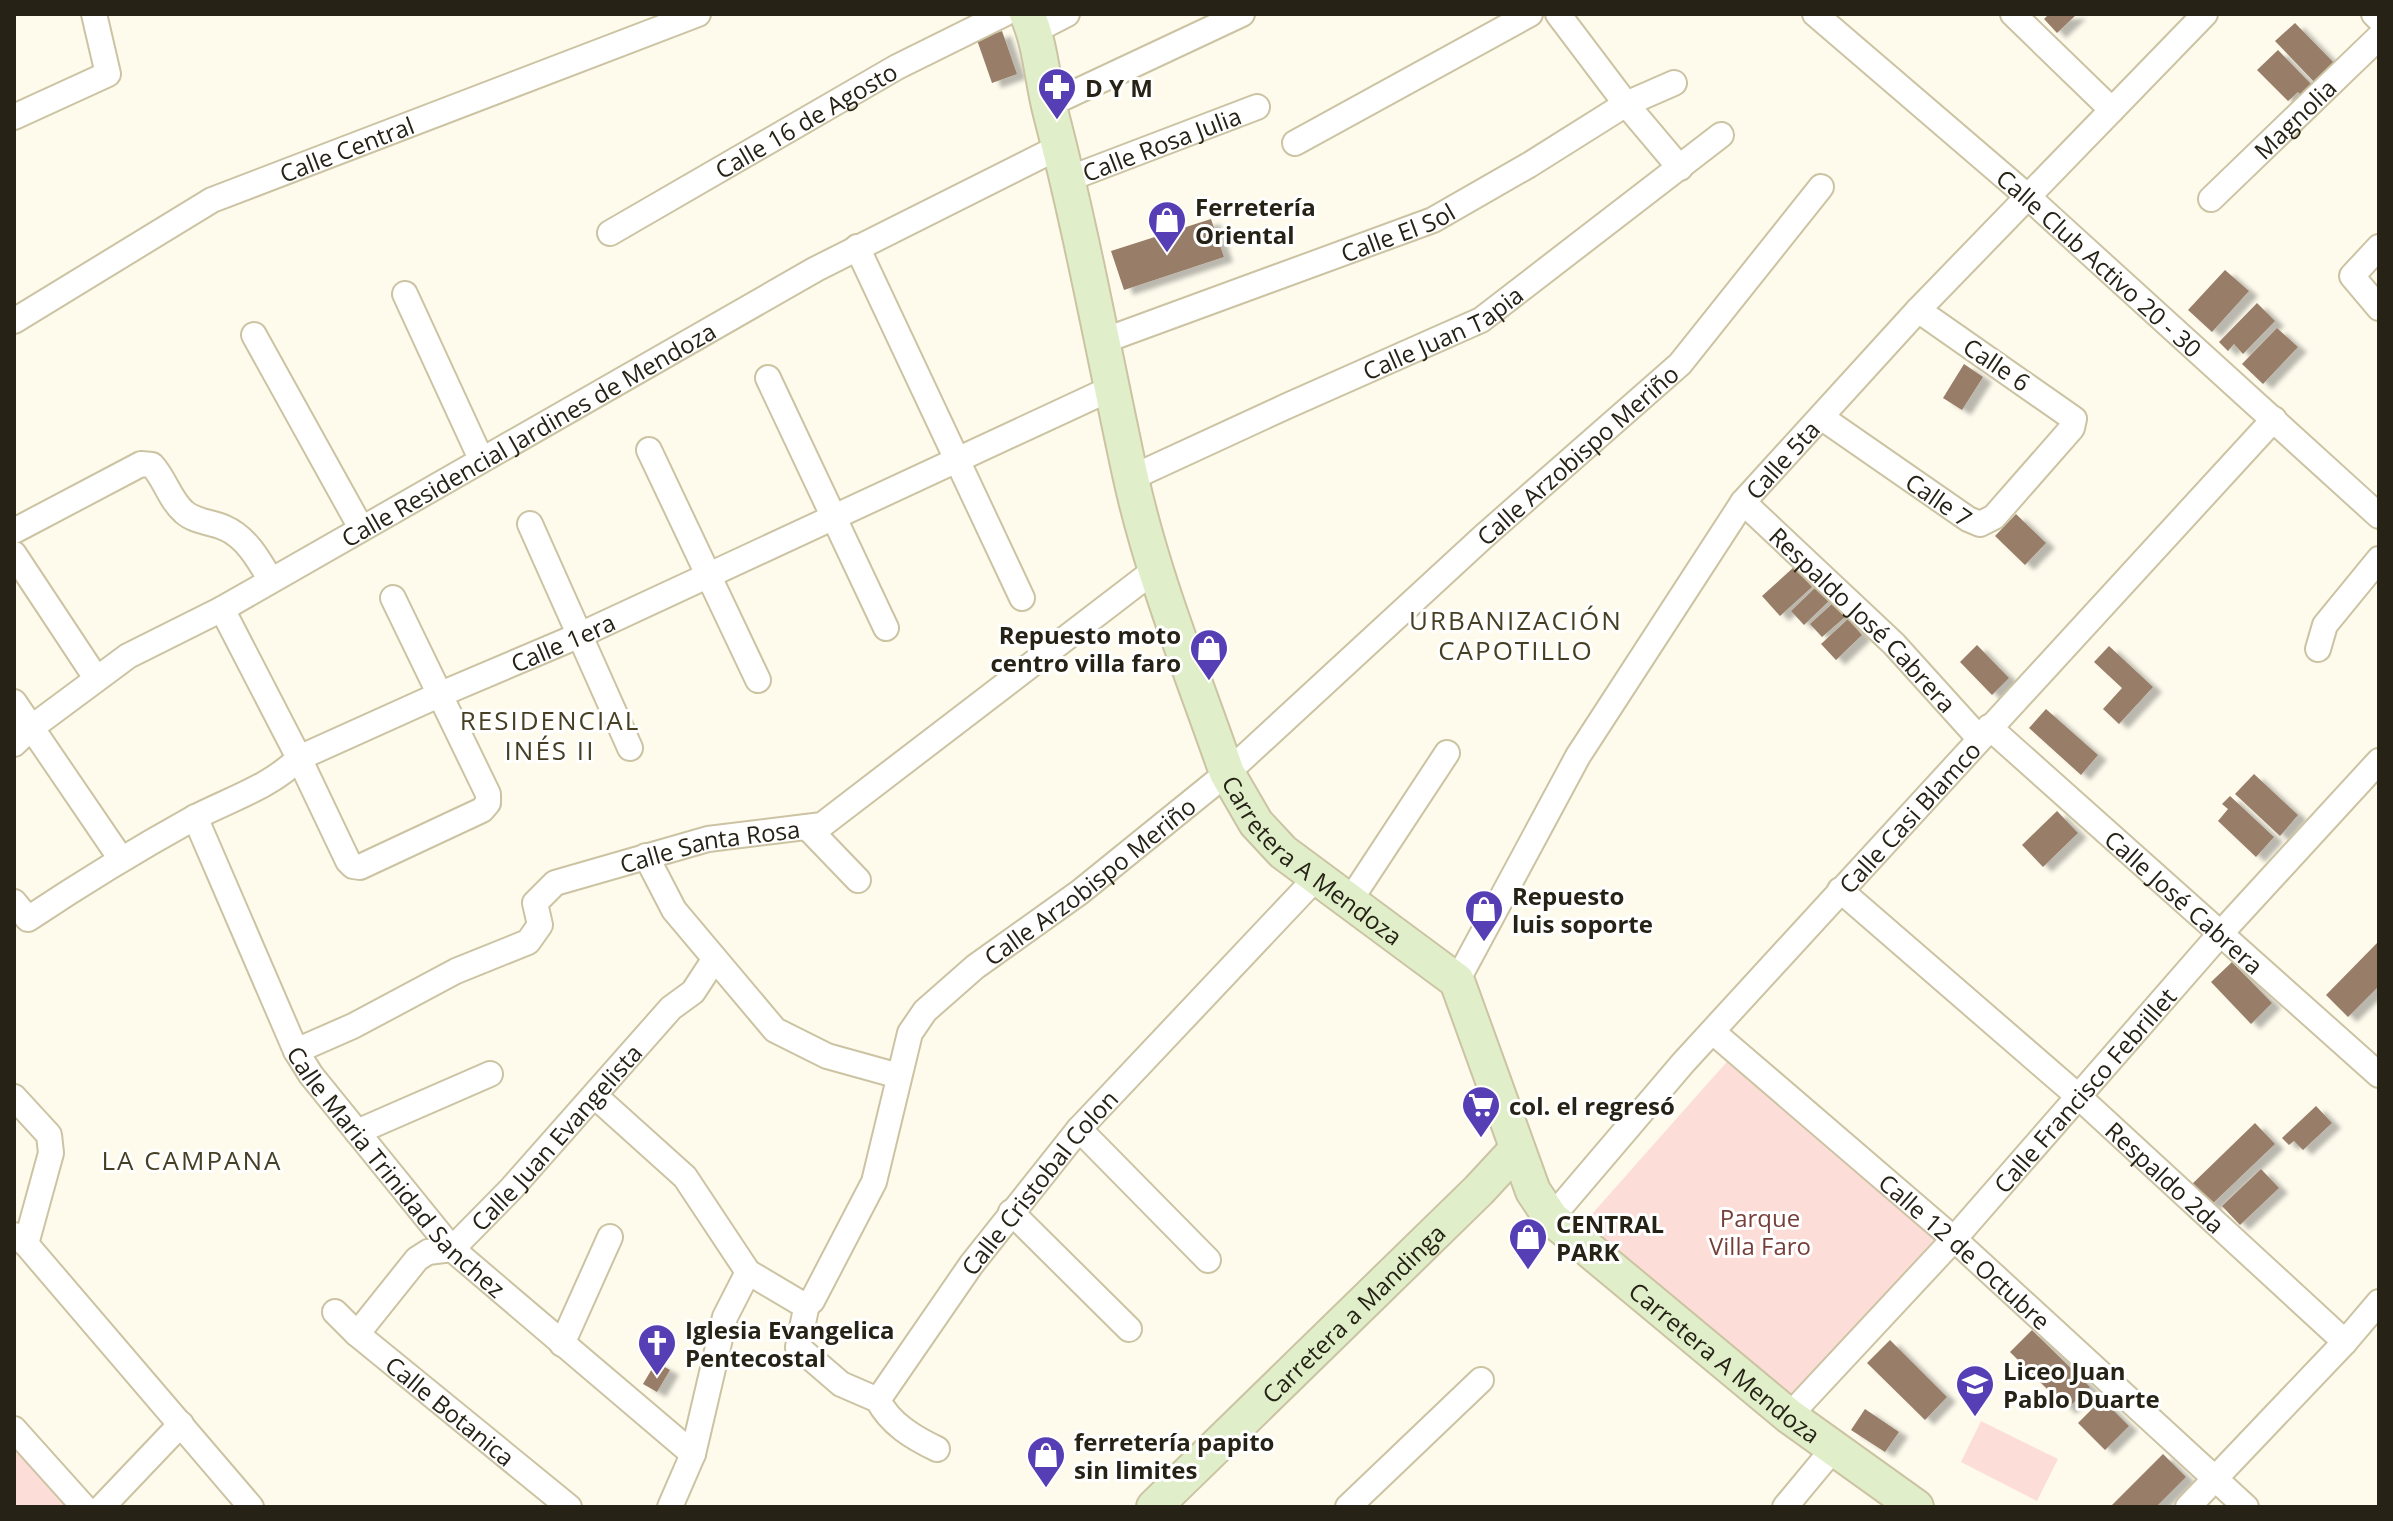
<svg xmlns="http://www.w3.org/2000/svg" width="2393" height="1521" font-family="'Open Sans',sans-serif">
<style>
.green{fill:#fdddd8}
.building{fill:#987e68;filter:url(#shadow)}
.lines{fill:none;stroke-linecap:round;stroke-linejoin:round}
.street-casing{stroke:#ccc3a3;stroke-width:28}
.secondary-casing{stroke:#ccc3a3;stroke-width:38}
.street{stroke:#fff;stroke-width:24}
.secondary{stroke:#e0efc9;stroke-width:34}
.labels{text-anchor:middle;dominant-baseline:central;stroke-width:6;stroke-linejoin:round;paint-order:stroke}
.poi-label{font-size:24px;font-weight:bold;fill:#262216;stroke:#fff;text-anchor:start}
.street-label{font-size:24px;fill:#262216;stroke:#fff}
.park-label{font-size:24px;fill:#763f39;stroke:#fff}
.neighbourhood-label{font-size:26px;letter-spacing:2px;fill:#463f23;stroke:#fff}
</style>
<defs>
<filter id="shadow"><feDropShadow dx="9" dy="5" stdDeviation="2" flood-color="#0004"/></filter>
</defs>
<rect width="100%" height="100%" fill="#fefbed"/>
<g class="green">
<path d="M1732,1056L1936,1238L1787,1404L1584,1223Z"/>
<path d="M1981,1421L2058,1459L2037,1501L1961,1462Z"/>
<path d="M14,1450L68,1507H14Z"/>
</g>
<g class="building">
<path d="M2049,14H2077L2057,33L2044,19Z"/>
<path d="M2295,23L2337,66L2317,85L2275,41Z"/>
<path d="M1002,31L1017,74L992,83L977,40Z"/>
<path d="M2278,50L2312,85L2302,96L2298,92L2288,101L2257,70Z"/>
<path d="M1211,219L1224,257L1124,290L1111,251Z"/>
<path d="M2225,270L2249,291L2212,332L2188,310Z"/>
<path d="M2257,303L2275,321L2243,354L2234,344L2228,351L2219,342Z"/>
<path d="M2277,328L2298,347L2263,384L2242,364Z"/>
<path d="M1964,364L1983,377L1962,410L1943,398Z"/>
<path d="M2016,514L2046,543L2025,565L1995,536Z"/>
<path d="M1794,567L1812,587L1780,616L1762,596Z"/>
<path d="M1817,586L1830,600L1804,625L1791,611Z"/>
<path d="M1833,603L1845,617L1822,637L1810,624Z"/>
<path d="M1848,619L1862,635L1836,660L1821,644Z"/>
<path d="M1977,645L2009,678L1992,695L1960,662Z"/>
<path d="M2109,646L2153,687L2119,724L2103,709L2122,688L2094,662Z"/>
<path d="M2046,709L2098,755L2081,775L2029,728Z"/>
<path d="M2254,774L2298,815L2280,836L2235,794Z"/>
<path d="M2230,796L2274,837L2256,857L2218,821L2228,809L2222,804Z"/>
<path d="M2057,811L2078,833L2043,867L2022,845Z"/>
<path d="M2379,941V986L2348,1017L2326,995Z"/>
<path d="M2232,962L2272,1003L2251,1024L2211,982Z"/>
<path d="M2316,1106L2332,1123L2303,1150L2294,1141L2289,1145L2282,1138Z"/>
<path d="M2255,1123L2275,1144L2210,1206L2190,1186Z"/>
<path d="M2261,1169L2279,1188L2240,1225L2222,1206Z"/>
<path d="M2032,1330L2090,1387L2067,1409L2010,1352Z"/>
<path d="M1890,1340L1947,1397L1925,1420L1867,1363Z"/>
<path d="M656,1362L670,1370L657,1392L643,1384Z"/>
<path d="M2102,1399L2129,1426L2105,1450L2078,1423Z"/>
<path d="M1865,1409L1899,1432L1885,1452L1851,1430Z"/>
<path d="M2163,1454L2186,1477L2156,1507H2110Z"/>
</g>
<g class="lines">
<defs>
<g id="street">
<path d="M1558,14L1626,104L1680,168"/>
<path id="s1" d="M1815,14L2027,196L2379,516"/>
<path d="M2013,14L2112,110"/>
<path d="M2374,14L2379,19"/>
<path d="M1034,31L1067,14"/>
<path d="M1048,105L1242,14"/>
<path d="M14,117L108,74L94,14"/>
<path d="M1295,143L1530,14"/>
<path id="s2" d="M1068,179L1257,107"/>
<path id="s3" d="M2211,199L2379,37"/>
<path id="s4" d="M610,233L897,67L1004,14"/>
<path d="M857,247L1022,598"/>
<path d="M2379,247L2352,276L2379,308"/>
<path d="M405,294L481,459"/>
<path id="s5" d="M14,321L212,200L698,14"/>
<path d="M254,335L361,528"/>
<path id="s6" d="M1103,341L1433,220L1529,165L1626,104L1674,83"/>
<path d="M768,378L886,628"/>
<path id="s7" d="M1821,417L1968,519L1980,524L1994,517L2072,428L2074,419L1918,310"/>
<path d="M649,450L758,680"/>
<path id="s8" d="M1131,478L1287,406L1481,320L1721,135"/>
<path id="s9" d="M1743,502L1894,644L1979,738"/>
<path d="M530,524L630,748"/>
<path d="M14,531L141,464L152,465C165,479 170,500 184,512C195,522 212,522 225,528C246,537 259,560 270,579"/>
<path d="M14,554L96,678"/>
<path d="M222,609L299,758L348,861L353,866L360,867L482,810L488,803V794L393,598"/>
<path d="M2318,649L2325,625L2379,559"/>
<path d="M14,702L121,859"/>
<path id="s10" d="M1989,727L2379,1075"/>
<path id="s11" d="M14,744L31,728L128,656L222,609L816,269L1059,147"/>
<path id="s12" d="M195,817L296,1051L311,1075L452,1249L693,1454"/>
<path d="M807,827L858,880"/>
<path d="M646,856L674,910L775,1030L827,1056L899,1076"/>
<path id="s13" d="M1840,890L2079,1097L2345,1342"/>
<path id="s14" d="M14,902L28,919C82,883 136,850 192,819C228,800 271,787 299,758L441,694L580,635L1112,388"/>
<path d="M1349,902L1447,753"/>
<path id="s15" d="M1457,981L1578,756L1743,502L1918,310L2205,14"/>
<path id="s16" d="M1713,1032L1954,1239L2246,1507"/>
<path id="s17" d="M296,1051L353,1026L456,971L528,942L540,925L535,903L555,883L708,839L822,825L1156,569"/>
<path d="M595,1096L685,1177L748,1272L802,1304H807"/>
<path d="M14,1097L49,1135L51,1153L26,1244"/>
<path d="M1079,1129L1208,1260"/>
<path d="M357,1132L490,1074"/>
<path d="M1011,1212L1129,1329"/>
<path id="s18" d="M1551,1218L1683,1063L2274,419"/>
<path d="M14,1235L26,1244L251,1507"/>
<path id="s19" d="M807,1304L812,1301L874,1182L910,1033L925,1011L975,967L1080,892L1227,773L1483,537L1680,364L1821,187"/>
<path id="s20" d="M807,1304L798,1347L841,1384L878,1400L971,1265L1079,1129L1316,878"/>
<path id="s21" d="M335,1312L357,1334L569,1507"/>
<path id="s22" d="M357,1334L417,1259L428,1252L452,1249L511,1189L671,1008L693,992L714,960"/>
<path d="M562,1344L610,1237"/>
<path d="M878,1400C890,1424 914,1438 937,1449"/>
<path id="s23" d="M1789,1416L1954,1239L2221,933L2379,761"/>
<path d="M14,1429L84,1507"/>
<path d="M102,1507L181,1424"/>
<path d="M670,1507L693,1454L725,1317L748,1272"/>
<path d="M1348,1507L1481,1380"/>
<path d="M1785,1507L1834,1448"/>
<path d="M2188,1507L2345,1342L2379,1302"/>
</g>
<g id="secondary">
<path id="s24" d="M1027,14C1041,45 1042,80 1051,114C1082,233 1104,354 1130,474C1152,576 1193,675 1227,773L1256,823L1283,852L1457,981L1533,1191L1551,1218L1789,1416L1916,1507"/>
<path id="s25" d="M1154,1507L1479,1190L1517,1149"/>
</g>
</defs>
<use href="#street" class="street-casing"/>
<use href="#secondary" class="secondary-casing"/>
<use href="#street" class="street"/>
<use href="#secondary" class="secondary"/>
</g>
<defs>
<symbol id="pharmacy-pin" viewBox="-11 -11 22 30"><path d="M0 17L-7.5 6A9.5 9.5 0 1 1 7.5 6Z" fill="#563eb5" stroke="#fff"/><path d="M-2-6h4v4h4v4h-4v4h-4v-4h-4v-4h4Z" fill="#fff"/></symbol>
<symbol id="shop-pin" viewBox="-11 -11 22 30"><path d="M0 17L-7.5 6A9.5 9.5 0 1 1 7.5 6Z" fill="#563eb5" stroke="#fff"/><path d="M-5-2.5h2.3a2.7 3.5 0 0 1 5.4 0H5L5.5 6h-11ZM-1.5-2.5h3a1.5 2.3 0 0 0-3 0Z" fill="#fff"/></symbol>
<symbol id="supermarket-pin" viewBox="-11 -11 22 30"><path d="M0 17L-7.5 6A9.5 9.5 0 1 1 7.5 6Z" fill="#563eb5" stroke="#fff"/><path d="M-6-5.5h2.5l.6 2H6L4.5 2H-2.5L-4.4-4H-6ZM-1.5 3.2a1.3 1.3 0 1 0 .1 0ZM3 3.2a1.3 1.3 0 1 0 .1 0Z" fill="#fff"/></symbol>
<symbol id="church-pin" viewBox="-11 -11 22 30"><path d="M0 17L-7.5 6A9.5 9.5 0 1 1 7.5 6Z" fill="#563eb5" stroke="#fff"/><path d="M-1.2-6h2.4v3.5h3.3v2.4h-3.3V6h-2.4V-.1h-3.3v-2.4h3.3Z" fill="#fff"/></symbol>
<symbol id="school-pin" viewBox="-11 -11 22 30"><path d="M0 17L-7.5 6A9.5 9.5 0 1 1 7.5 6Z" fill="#563eb5" stroke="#fff"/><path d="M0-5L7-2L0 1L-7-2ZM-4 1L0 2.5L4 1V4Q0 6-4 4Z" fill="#fff"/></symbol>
</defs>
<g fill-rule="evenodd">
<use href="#pharmacy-pin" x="1035" y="65" width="44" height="60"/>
<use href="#shop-pin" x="1145" y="198" width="44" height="60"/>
<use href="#shop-pin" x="1187" y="626" width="44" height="60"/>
<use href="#shop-pin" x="1462" y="887" width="44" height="60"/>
<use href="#supermarket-pin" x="1459" y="1083" width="44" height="60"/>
<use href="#shop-pin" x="1506" y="1215" width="44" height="60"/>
<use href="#church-pin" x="635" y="1321" width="44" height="60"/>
<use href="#school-pin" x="1953" y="1362" width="44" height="60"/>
<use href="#shop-pin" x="1024" y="1433" width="44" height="60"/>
</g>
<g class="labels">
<g class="poi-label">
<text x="1085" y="87">D Y M</text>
<text x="1195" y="206">Ferretería<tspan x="1195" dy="28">Oriental</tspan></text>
<text x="1181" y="634" text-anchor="end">Repuesto moto<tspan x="1181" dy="28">centro villa faro</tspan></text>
<text x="1512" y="895">Repuesto<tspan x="1512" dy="28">luis soporte</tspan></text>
<text x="1509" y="1105">col. el regresó</text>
<text x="1556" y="1223">CENTRAL<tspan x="1556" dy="28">PARK</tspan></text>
<text x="685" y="1329">Iglesia Evangelica<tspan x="685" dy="28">Pentecostal</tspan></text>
<text x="2003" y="1370">Liceo Juan<tspan x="2003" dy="28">Pablo Duarte</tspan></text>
<text x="1074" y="1441">ferretería papito<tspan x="1074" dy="28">sin limites</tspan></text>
</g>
<g class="street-label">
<text stroke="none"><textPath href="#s3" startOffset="116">Magnolia</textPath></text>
<text stroke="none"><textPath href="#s4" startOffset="226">Calle 16 de Agosto</textPath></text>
<text stroke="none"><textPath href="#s2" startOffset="100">Calle Rosa Julia</textPath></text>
<text stroke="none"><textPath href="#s5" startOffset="376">Calle Central</textPath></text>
<text stroke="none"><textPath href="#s6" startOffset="314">Calle El Sol</textPath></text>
<text stroke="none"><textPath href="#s1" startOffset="378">Calle Club Activo 20 - 30</textPath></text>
<text stroke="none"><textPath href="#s8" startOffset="344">Calle Juan Tapia</textPath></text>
<text transform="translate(1997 364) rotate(34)">Calle 6</text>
<text stroke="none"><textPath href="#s11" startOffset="602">Calle Residencial Jardines de Mendoza</textPath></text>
<text stroke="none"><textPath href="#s19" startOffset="1178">Calle Arzobispo Meriño</textPath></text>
<text stroke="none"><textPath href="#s15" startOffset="616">Calle 5ta</textPath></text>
<text stroke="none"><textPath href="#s7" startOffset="144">Calle 7</textPath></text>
<text stroke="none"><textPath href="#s9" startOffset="168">Respaldo José Cabrera</textPath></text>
<text stroke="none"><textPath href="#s14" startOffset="626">Calle 1era</textPath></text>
<text stroke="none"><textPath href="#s18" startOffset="538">Calle Casi Blamco</textPath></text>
<text stroke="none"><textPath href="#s17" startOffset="488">Calle Santa Rosa</textPath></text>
<text stroke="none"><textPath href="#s24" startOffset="910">Carretera A Mendoza</textPath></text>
<text stroke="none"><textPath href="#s19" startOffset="530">Calle Arzobispo Meriño</textPath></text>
<text stroke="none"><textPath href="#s10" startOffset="262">Calle José Cabrera</textPath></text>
<text stroke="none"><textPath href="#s23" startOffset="440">Calle Francisco Febrillet</textPath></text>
<text stroke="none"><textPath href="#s22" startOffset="286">Calle Juan Evangelista</textPath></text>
<text stroke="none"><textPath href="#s12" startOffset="412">Calle Maria Trinidad Sanchez</textPath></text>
<text stroke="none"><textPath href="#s13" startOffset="434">Respaldo 2da</textPath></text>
<text stroke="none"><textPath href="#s20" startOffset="412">Calle Cristobal Colon</textPath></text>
<text stroke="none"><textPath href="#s16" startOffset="334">Calle 12 de Octubre</textPath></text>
<text stroke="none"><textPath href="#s25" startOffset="278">Carretera a Mandinga</textPath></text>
<text stroke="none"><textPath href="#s24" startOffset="1582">Carretera A Mendoza</textPath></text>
<text stroke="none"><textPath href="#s21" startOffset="152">Calle Botanica</textPath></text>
</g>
<g class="park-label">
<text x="1760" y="1217">Parque<tspan x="1760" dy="28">Villa Faro</tspan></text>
</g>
<g class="neighbourhood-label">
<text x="1516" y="620">URBANIZACIÓN<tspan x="1516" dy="30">CAPOTILLO</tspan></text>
<text x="550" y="720">RESIDENCIAL<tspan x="550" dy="30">INÉS II</tspan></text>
<text x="192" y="1160">LA CAMPANA</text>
</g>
</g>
<rect width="2393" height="1521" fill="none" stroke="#262216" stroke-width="32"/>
</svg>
